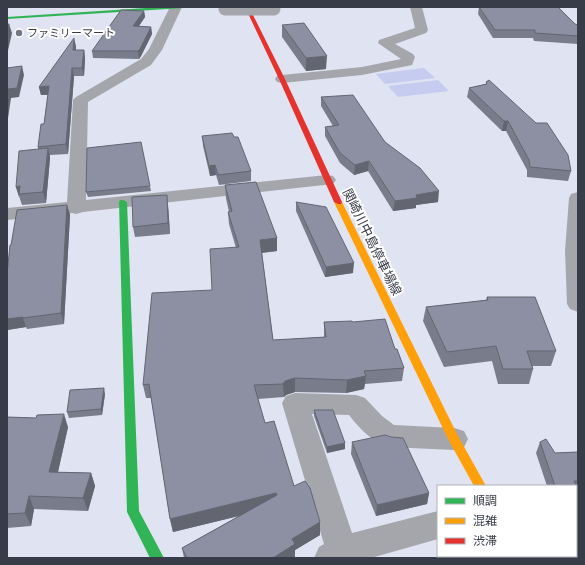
<svg xmlns="http://www.w3.org/2000/svg" width="585" height="565" font-family="Poppins,'Noto Sans JP',sans-serif">
<style>
.green{fill:#c5ccf0}
.lines{fill:none;stroke-linecap:round;stroke-linejoin:round}
.street{fill:#a4a6ac;fill-rule:evenodd}
.fast{fill:#30b455;fill-rule:evenodd}
.slow{fill:#ff9f0a;fill-rule:evenodd}
.jam{fill:#e5322d;fill-rule:evenodd}
.street-bridge{stroke:#a4a6ac;stroke-width:13}
.wall{fill:#797c8b}
.shaded-wall{fill:#636571}
.building{fill:#8d90a2;stroke:#636571}
.poi-dot{fill:#737684;stroke:#fff;stroke-width:1.5}
.labels{text-anchor:middle;dominant-baseline:central;stroke-width:4;stroke-linejoin:round;paint-order:stroke}
.far-poi-label{font-size:11px;fill:#383b48;stroke:#fff;text-anchor:start}
.street-label{font-size:13px;fill:#383b48;stroke:#fff}
</style>
<rect width="100%" height="100%" fill="#e0e3f2"/>
<g class="green">
<path d="M424,68L435,78L385,84L376,74Z"/>
<path d="M438,80L449,91L398,97L388,86Z"/>
</g>
<g class="lines">
<g class="street">
<path d="M170,7H182L162,50L151,65L88,102L86,200L327,175L333,176L336,180L333,184L83,212L76,214L72,213L7,220V208L67,202L73,100L76,97L141,59L149,49Z"/>
<path d="M410,7H422L428,30L426,33L395,44L413,54L415,57L412,65L362,75L282,83L277,82L275,79L277,76L282,75L362,67L401,59L378,43L379,40L415,28Z"/>
<path d="M578,192V312L570,309L567,304L565,251L569,198L571,194Z"/>
<path d="M295,393L356,395L365,398L382,416L394,425L454,428L464,431L468,439L464,447L454,450L389,447C371,441 360,429 349,415L312,414L352,533L438,511V539L371,558H314L319,547L324,544L282,403L286,396Z"/>
</g>
<g class="fast">
<path d="M161,7H186L184,8L7,19V17Z"/>
<path d="M120,200H123L127,202L139,511L164,558H150L127,512L119,202Z"/>
<path d="M514,556H528L529,558H515Z"/>
</g>
<path class="slow" d="M335,200H338L342,202L458,436L486,486H474L448,439L334,202Z"/>
<path class="jam" d="M245,7H249L285,79L342,202L341,204H338L334,202L279,79Z"/>
<path class="street-bridge" d="M225,9H274"/>
</g>
<g class="wall">
<path d="M479,7L578,25V44L534,41L533,38H493L478,14Z"/>
<path d="M144,11L145,17L139,26L151,27L152,34L141,56L139,59L93,58L92,51Z"/>
<path d="M282,25L326,69L306,71L282,37Z"/>
<path d="M76,46V50H84L85,58L84,76H74L68,154L50,155V158L46,203L22,205L16,187L38,149V147L44,124L48,95H41L39,87Z"/>
<path d="M486,82L571,171L568,181L527,177V170L506,131H502L467,97L469,88L486,84Z"/>
<path d="M321,97L385,142L438,202L416,205V208L393,211L368,171L354,175L340,163L325,136V127L333,126L321,106Z"/>
<path d="M202,136L234,137L251,171V181L219,185L216,175L210,176L203,146Z"/>
<path d="M225,185L277,238V251L262,253L273,340L324,337V322H353L395,349L404,368L402,381L365,384L364,389L346,393L295,392L286,395L284,397L258,399L265,423L294,486L320,522V535L295,550V557L293,558H184L182,548L239,516L173,532L170,519L151,398H146L143,385L212,290L236,248L229,224L228,212H229L226,198Z"/>
<path d="M150,186L151,191L88,197L86,192Z"/>
<path d="M296,202L353,273L325,277L296,211Z"/>
<path d="M67,205L70,215L64,324L27,329L26,327L7,330L11,245Z"/>
<path d="M168,205L170,234L135,237L133,227Z"/>
<path d="M487,297L556,351L551,366H532L533,369L529,384H498L492,361L444,367L423,321L426,307L486,300Z"/>
<path d="M105,394L102,415L69,418L67,412Z"/>
<path d="M314,410L345,449L327,453L314,416Z"/>
<path d="M7,417L36,418L68,427L58,472L91,473L95,486L88,511L34,509L31,526L7,528Z"/>
<path d="M352,442L429,493L427,504L376,516L351,454Z"/>
<path d="M540,442L555,453L578,452V558H557L556,556H576V486H547L536,453Z"/>
</g>
<g class="shaded-wall">
<path d="M144,11L145,17L134,33L133,26Z"/>
<path d="M9,24L12,33L7,55V34Z"/>
<path d="M151,27L152,34L141,56L139,59L138,51Z"/>
<path d="M74,38L76,46L75,58L73,50Z"/>
<path d="M84,50L85,58L84,76L82,68Z"/>
<path d="M327,56L326,69L306,71V58Z"/>
<path d="M22,66L24,75L19,97L11,98L7,125V97L8,89Z"/>
<path d="M72,68L74,76L68,154L66,144Z"/>
<path d="M49,86L51,94L41,95L39,87Z"/>
<path d="M504,121H508L506,131H502Z"/>
<path d="M48,148L50,158L46,203L43,192Z"/>
<path d="M369,161L368,171L354,175L355,165Z"/>
<path d="M215,165L216,175L210,176L209,166Z"/>
<path d="M20,186L19,194V197L16,187Z"/>
<path d="M439,191L438,202L416,205V208L393,211L395,201L416,195Z"/>
<path d="M167,195L168,205L170,234L168,223Z"/>
<path d="M67,205L70,215L64,324L61,313Z"/>
<path d="M277,238V251L260,253V240Z"/>
<path d="M354,263L353,273L325,277L326,267Z"/>
<path d="M23,317V318L26,327L7,330V319Z"/>
<path d="M366,376L364,389L346,393L347,380Z"/>
<path d="M295,378V392L286,395L284,397L283,384L285,381Z"/>
<path d="M104,388L105,394L102,415L101,409Z"/>
<path d="M64,414L68,427L55,485L49,472Z"/>
<path d="M345,443V449L327,453V447Z"/>
<path d="M91,473L95,486L88,511L83,498Z"/>
<path d="M276,493V507L173,532L170,519Z"/>
<path d="M429,493L427,504L376,516L377,505Z"/>
<path d="M29,496L34,509L31,526L25,513Z"/>
<path d="M320,522V535L295,550V557L293,558H273L292,539Z"/>
</g>
<g class="building">
<path d="M479,7H558L575,24L578,25V36L535,33V30H495Z"/>
<path d="M121,10L144,11L133,26L151,27L140,49L138,51H92Z"/>
<path d="M304,23L327,56L306,58L282,25Z"/>
<path d="M7,24H9L7,34Z"/>
<path d="M74,38L73,50H84L82,68H72L66,144L38,147L41,124H44L49,86L39,87Z"/>
<path d="M22,66L17,88L8,89L7,97V68Z"/>
<path d="M489,80L536,123H547L568,155L571,171L530,167L529,160L508,121H504L469,88L487,84L486,82Z"/>
<path d="M353,95L385,142L420,168L439,191L416,195L417,198L395,201L369,161L355,165L340,153L325,127L339,125L321,97Z"/>
<path d="M232,133L234,137H238L251,171L218,175L215,165L209,166L202,136Z"/>
<path d="M141,142L150,186L86,192L87,148Z"/>
<path d="M48,148L43,192L19,194L20,186L16,187L19,151Z"/>
<path d="M256,182L277,238L260,240L273,340L326,337L324,322L352,321L353,322L385,319L395,349H397L404,368L364,371L366,376L347,380L295,378L285,381L283,384L254,385L265,423L274,421L294,486L305,481L310,488L320,522L292,539L295,544L273,558H187L182,548L277,495L276,493L170,519L149,384L143,385L152,293L212,290L210,249L239,247L228,212L232,211L225,185Z"/>
<path d="M167,195L168,223L133,227L132,197Z"/>
<path d="M296,202L326,207L354,263L326,267Z"/>
<path d="M67,205L61,313L23,318V317L7,319V274L10,245H11L17,210Z"/>
<path d="M487,297H535L556,351H527L533,369H503L496,346L447,352L426,307L488,300Z"/>
<path d="M104,388L101,409L67,412L70,390Z"/>
<path d="M314,410H333L345,443L327,447Z"/>
<path d="M64,414L49,472L91,473L83,498L29,496L25,513L7,514V417L36,418L37,415Z"/>
<path d="M385,435L391,437L403,438L429,493L377,505L352,442Z"/>
<path d="M546,439L555,453L578,452V481H574L578,488V558H568L567,556H576V486H555L540,442Z"/>
</g>
<circle class="poi-dot" cx="19" cy="33" r="4"/>
<g class="labels">
<g class="far-poi-label">
<text x="27" y="33">ファミリーマート</text>
</g>
<g class="street-label">
<text transform="translate(372 242) rotate(64)">関崎川中島停車場線</text>
</g>
</g>
<rect width="585" height="565" fill="none" stroke="#383b48" stroke-width="16"/>
<rect x="437" y="485" width="140" height="72" fill="#ffffff" stroke="#afb1b6"/>
<rect x="445" y="498" width="20" height="6" fill="#30b455" stroke="#afb1b6"/>
<text x="473" y="505" font-size="12" fill="#383b48">順調</text>
<rect x="445" y="518" width="20" height="6" fill="#ff9f0a" stroke="#afb1b6"/>
<text x="473" y="525" font-size="12" fill="#383b48">混雑</text>
<rect x="445" y="538" width="20" height="6" fill="#e5322d" stroke="#afb1b6"/>
<text x="473" y="545" font-size="12" fill="#383b48">渋滞</text>
</svg>
